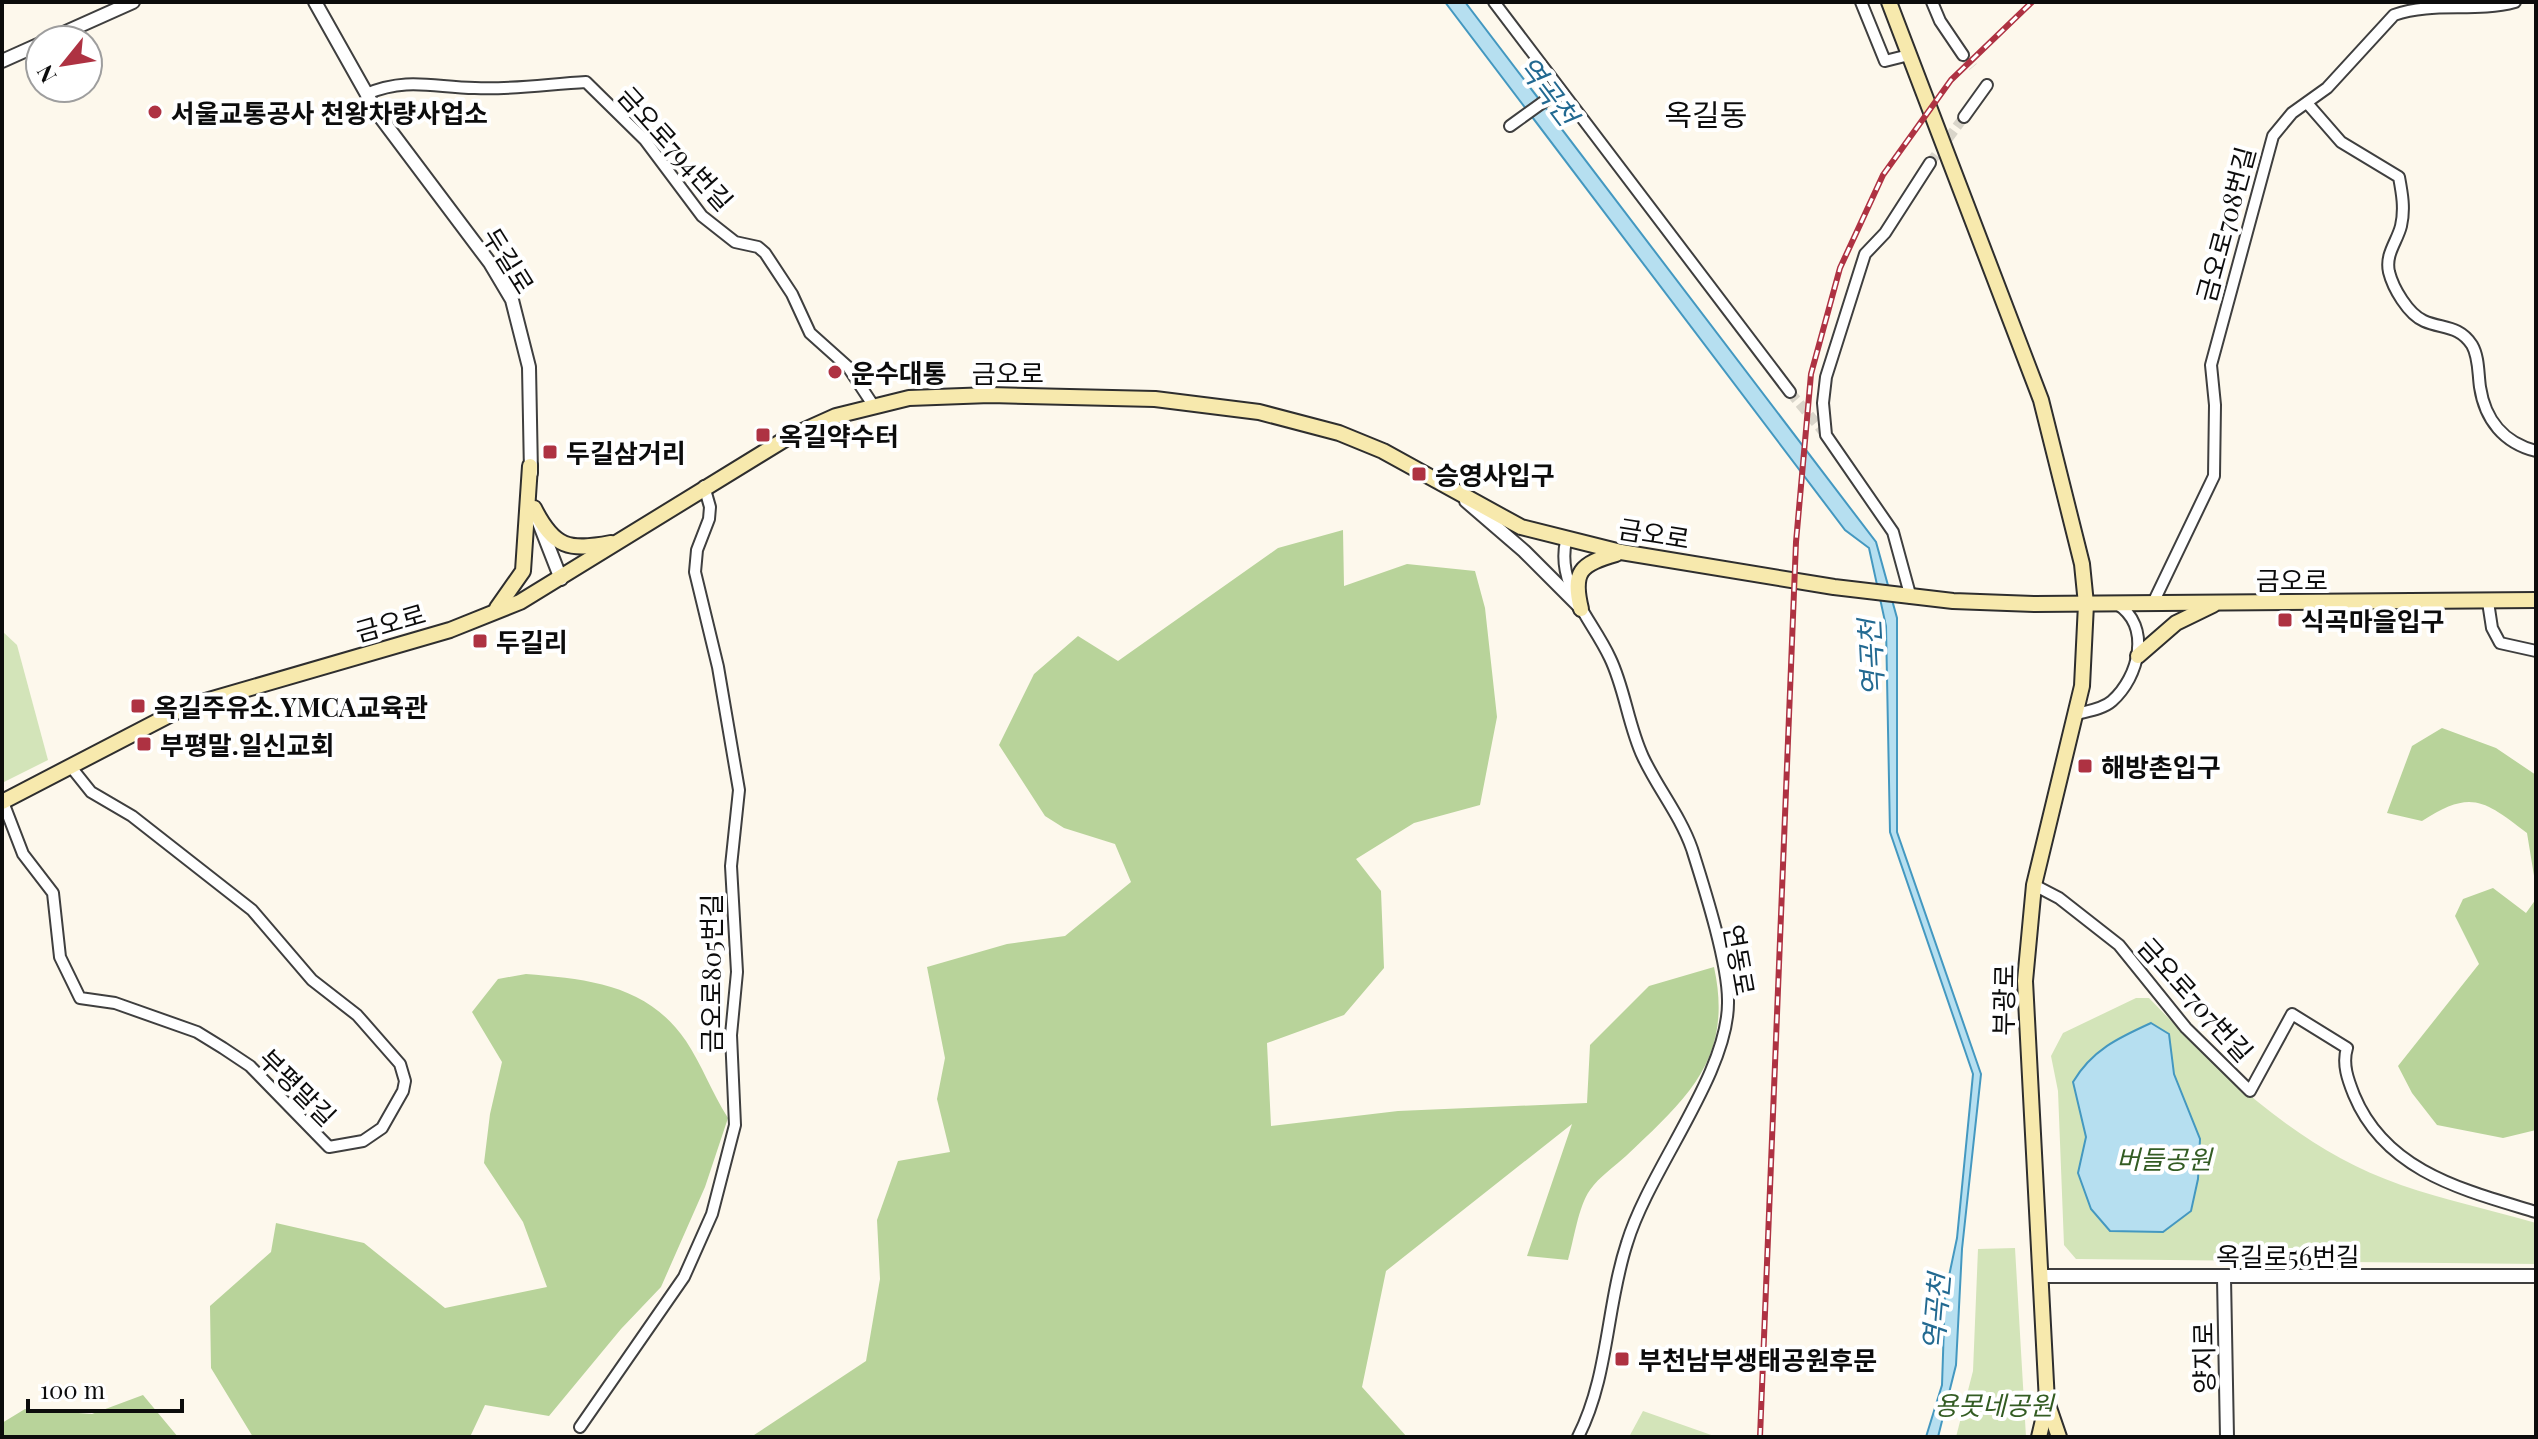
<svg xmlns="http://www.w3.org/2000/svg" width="2538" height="1439" font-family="'Playfair Display','Noto Sans KR',serif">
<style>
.green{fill:#d3e4b9}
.forest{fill:#b8d39a}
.water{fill:#b6dff0;stroke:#4498c0;stroke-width:2}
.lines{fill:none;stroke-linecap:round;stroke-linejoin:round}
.minor-tunnel{stroke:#d9d5ca;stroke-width:10;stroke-dasharray:10 5;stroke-linecap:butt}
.minor-casing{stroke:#3f3f3f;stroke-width:14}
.tertiary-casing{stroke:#3f3f3f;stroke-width:16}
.secondary-casing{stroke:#2e2e2e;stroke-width:18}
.minor{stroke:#fff;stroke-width:10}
.tertiary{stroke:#fff;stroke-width:12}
.secondary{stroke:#f7e9ad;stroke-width:14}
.rail-casing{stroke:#ae3242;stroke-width:6}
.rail{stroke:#fff;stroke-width:3;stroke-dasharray:9;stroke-linecap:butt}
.poi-dot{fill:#ae3242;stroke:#fff;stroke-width:3}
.labels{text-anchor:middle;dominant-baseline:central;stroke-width:8;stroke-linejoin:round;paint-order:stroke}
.poi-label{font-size:26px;font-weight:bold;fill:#0c0c0c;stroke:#fff;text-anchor:start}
.street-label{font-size:26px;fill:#0c0c0c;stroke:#fff}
.park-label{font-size:26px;font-style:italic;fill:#335c23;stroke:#fff}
.water-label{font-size:28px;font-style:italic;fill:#226991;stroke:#fff}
.quarter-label{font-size:30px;fill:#0c0c0c;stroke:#fff}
</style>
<rect width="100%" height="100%" fill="#fdf8ec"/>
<g class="green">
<path d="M2,631L17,645L48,760L2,783Z"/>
<path d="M2136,998H2149C2223,1075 2298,1149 2401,1185C2445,1200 2491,1210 2536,1223V1264L2076,1259L2064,1245L2058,1091L2051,1056L2063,1033Z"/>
<path d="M2015,1248L2026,1437H1956L1973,1371L1978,1249Z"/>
<path d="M1643,1411L1717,1437H1629Z"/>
</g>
<g class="forest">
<path d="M1343,530L1344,586L1407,564L1475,571L1485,608L1497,717L1480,805L1414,823L1356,859L1381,891L1384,968L1344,1015L1267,1043L1271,1126L1398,1111L1587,1103L1590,1045L1649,986L1714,967C1734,1059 1687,1098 1626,1156C1615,1166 1599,1177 1590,1190C1578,1207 1574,1240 1568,1260L1527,1256L1572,1124L1386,1271L1362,1387L1407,1437H751L866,1361L880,1279L877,1220L898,1161L950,1152L937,1099L945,1058L927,967L1007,944L1065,936L1131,882L1115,844L1064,828L1045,816L999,745L1034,674L1078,636L1118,661L1278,548Z"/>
<path d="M2442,728L2496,748L2536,775V888L2527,833C2484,800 2471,789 2422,821L2387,813L2412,746Z"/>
<path d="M2493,888L2526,913L2536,899V1130L2503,1138L2437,1125L2412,1093L2398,1066L2479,964L2455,916L2463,899Z"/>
<path d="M526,974C589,979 648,985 686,1041C702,1065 712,1093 728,1118L705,1187L661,1287L621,1329L549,1416L485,1405L470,1437H253L211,1368L210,1306L271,1252L276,1223L364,1243L445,1308L547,1287L523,1222L484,1163L490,1114L502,1062L472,1012L498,979Z"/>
<path d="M143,1395L178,1437H2V1423L25,1409L92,1414Z"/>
</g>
<g class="water">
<path d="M1445,2H1465L1876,542L1897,618V832L1981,1074L1962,1249L1956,1365L1938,1437H1926L1942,1385L1945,1295L1957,1238L1973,1074L1890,832L1886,626L1869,548L1845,530Z"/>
<path d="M2151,1023L2169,1034L2174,1074L2200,1139L2198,1179L2191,1211L2163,1232L2110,1231L2091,1209L2078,1173L2086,1137L2073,1082C2092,1050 2118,1038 2151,1023Z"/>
</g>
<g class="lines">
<g class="minor-tunnel">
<path d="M1963,55L1973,67"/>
<path d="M1930,163L1964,117"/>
<path d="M1790,392L1826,435"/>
</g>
<defs>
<g id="minor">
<path d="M1494,2L1790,392"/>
<path d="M1861,2L1885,61L1909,55"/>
<path d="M1932,2L1940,21L1963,55"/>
<path d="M366,94C407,77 432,87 475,88C511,90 549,84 586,82L645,140L702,216L735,242L758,247L765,253L792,294L810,333L848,367L873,405"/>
<path d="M2307,103L2341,142L2399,177C2402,193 2405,209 2401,226C2397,242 2385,254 2389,272C2393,288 2408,314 2424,321C2442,329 2459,325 2472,345C2479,357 2478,373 2480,387C2485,420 2504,443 2536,451"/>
<path d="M1964,117L1987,85"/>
<path d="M1510,126L1560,90"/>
<path d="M1566,541C1556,586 1592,619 1610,658C1625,689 1628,725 1643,757C1658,789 1680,815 1692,849C1704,887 1729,965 1728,1003C1728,1074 1649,1170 1627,1243C1606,1307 1609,1376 1578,1437"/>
<path d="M1911,598L1893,532L1826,435L1823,403L1826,377L1865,254L1885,233L1930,163"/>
<path d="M2488,602L2492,628L2500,643L2536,651"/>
<path d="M2153,603L2214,476L2215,405L2211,365L2273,136L2292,113L2327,88L2394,15C2433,1 2475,13 2515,2"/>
<path d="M2077,714C2088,711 2103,709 2112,701C2139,677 2152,626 2117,604"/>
<path d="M3,802L23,854L53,893L60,957L80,998L115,1003L197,1032L223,1048L250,1066L329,1147L363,1141L382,1128L403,1091L405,1081L400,1064L357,1015L312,980L252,910L132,816L91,792L71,767"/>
<path d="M2034,885L2059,898L2119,945L2186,1028L2250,1091L2292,1014L2347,1048C2342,1064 2348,1080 2354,1095C2386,1172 2464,1190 2536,1212"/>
<path d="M580,1427L684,1277L712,1214L735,1125L731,1035L737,972L731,866L739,790L718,667L695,572L697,550L709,519L710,507L704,486"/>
</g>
<g id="tertiary">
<path d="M315,2L378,114L490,263L512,300L529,367L531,473"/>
<path d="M48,40L133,2"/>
<path d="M2,61L40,44"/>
<path d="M1466,501L1524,551L1581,608"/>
<path d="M536,515L561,579"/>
<path d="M2041,1276H2536"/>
<path d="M2224,1278L2227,1437"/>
</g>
<g id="secondary">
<path d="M1889,2L2041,400L2082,564L2086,604L2082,686L2034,885L2025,981L2047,1402L2059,1437"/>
<path d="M534,508C554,548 569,551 611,543"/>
<path d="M497,608L523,571L530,466"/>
<path d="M1581,609C1572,572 1580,564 1616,554"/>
<path d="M2138,656L2176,623L2213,605"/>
<path d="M2,802L185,707L450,630L520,602L787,438L836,416L909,398L990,395L1155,399L1259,412L1339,433L1383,451L1521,527L1621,552L1834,587L1953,601L2035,604L2536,600"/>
<path d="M2039,1437L2047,1403"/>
</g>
</defs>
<use href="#minor" class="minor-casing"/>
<use href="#tertiary" class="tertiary-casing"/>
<use href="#secondary" class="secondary-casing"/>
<use href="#minor" class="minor"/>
<use href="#tertiary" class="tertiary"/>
<use href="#secondary" class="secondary"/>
<defs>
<path id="rail" d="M1760,1437L1796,542L1811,374L1840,268L1883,175L1951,80L2032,2"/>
</defs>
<use href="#rail" class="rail-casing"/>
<use href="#rail" class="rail"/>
</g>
<g class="poi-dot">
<circle cx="155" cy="112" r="8"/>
<circle cx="835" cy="372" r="8"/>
<rect x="755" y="427" width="16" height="16" rx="4"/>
<rect x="542" y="444" width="16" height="16" rx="4"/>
<rect x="1411" y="466" width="16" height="16" rx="4"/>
<rect x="2277" y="612" width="16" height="16" rx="4"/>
<rect x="472" y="633" width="16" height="16" rx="4"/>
<rect x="130" y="698" width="16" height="16" rx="4"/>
<rect x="136" y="736" width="16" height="16" rx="4"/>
<rect x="2077" y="758" width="16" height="16" rx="4"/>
<rect x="1614" y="1351" width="16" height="16" rx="4"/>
</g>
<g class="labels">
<g class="poi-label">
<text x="171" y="112">서울교통공사 천왕차량사업소</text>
<text x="851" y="372">운수대통</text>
<text x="779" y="435">옥길약수터</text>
<text x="566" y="452">두길삼거리</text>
<text x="1435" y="474">승영사입구</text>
<text x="2301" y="620">식곡마을입구</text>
<text x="496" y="641">두길리</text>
<text x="154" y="706">옥길주유소.YMCA교육관</text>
<text x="160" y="744">부평말.일신교회</text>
<text x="2101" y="766">해방촌입구</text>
<text x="1638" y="1359">부천남부생태공원후문</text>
</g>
<g class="street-label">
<text transform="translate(676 148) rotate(48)">금오로794번길</text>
<text transform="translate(2225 224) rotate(-75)">금오로708번길</text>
<text transform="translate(509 260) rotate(58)">두길로</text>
<text x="1008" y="372">금오로</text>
<text transform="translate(1654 533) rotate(9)">금오로</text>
<text x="2292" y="579">금오로</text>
<text transform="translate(390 622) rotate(-16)">금오로</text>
<text transform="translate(1740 960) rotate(80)">연동로</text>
<text transform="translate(710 973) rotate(-90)">금오로805번길</text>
<text transform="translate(2196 999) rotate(48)">금오로707번길</text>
<text transform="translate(2003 1000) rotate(-89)">부광로</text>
<text transform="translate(298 1087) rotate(45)">부평말길</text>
<text x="2288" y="1255">옥길로56번길</text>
<text transform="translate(2203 1358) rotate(-91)">양지로</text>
</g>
<g class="park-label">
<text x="2164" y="1158">버들공원</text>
<text x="1994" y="1404">용못네공원</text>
</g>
<g class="water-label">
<text transform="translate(1549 90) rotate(53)">역곡천</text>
<text transform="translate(1870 658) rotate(-93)">역곡천</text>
<text transform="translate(1935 1312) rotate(-85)">역곡천</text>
</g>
<g class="quarter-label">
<text x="1706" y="114">옥길동</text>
</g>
</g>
<rect width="2538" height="1439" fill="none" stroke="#0c0c0c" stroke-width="8"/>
<g transform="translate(64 64) rotate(240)"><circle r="38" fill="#ffffff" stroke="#9e9e9e" stroke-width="2"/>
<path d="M0-6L14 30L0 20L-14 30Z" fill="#ae3242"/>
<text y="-12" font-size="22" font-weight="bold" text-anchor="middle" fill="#0c0c0c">N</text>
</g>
<path d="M28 1399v12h154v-12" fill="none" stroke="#0c0c0c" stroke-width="4"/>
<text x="40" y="1399" font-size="24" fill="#0c0c0c" stroke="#ffffff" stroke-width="6" paint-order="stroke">100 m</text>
</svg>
